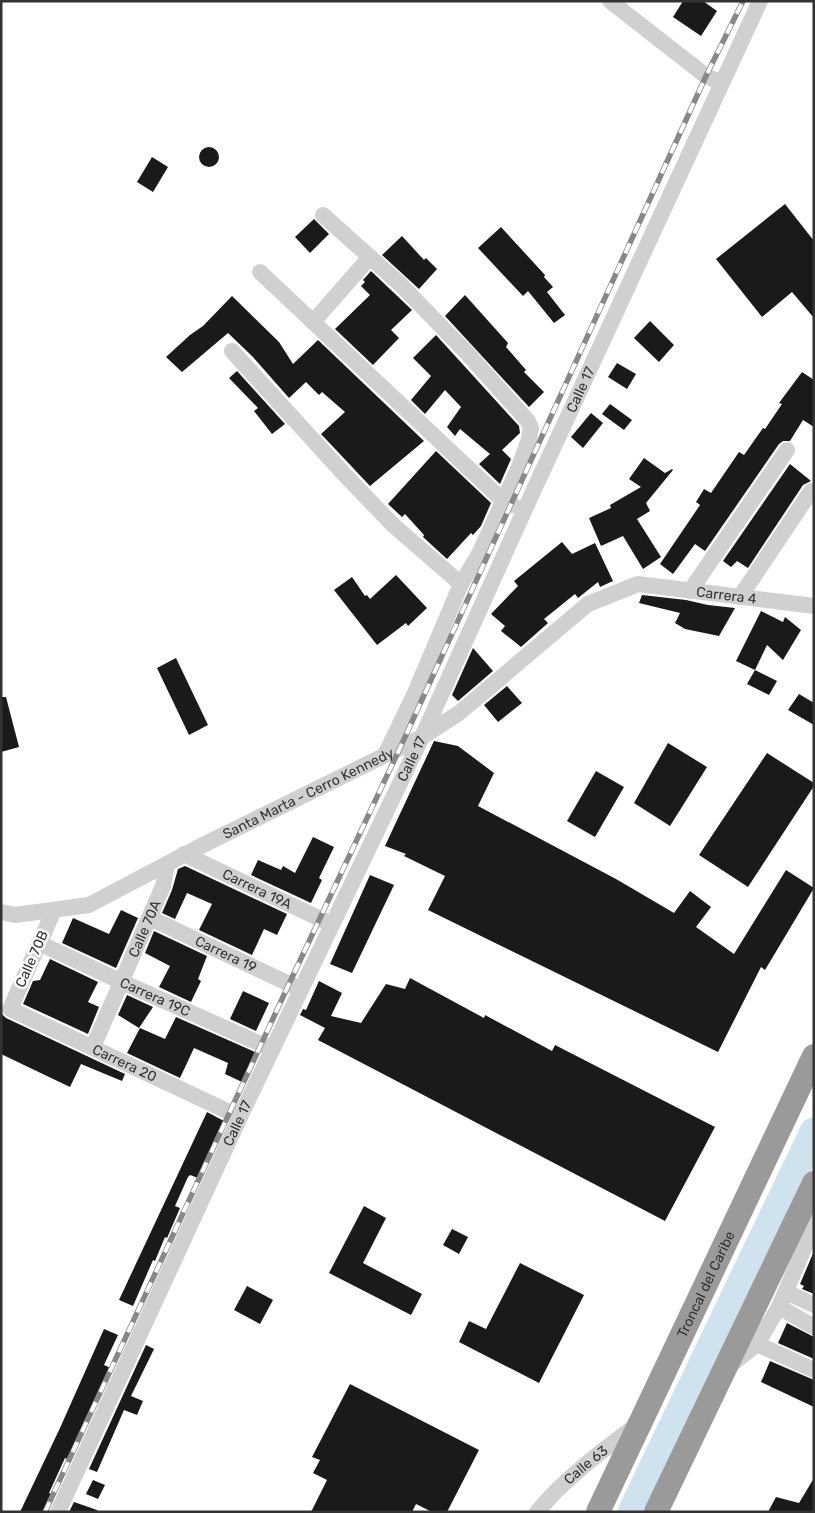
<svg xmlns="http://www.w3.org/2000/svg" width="815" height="1513" font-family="Rubik,sans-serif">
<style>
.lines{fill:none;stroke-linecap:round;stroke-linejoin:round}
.river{stroke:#cfe2ee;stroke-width:29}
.building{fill:#1a1a1a}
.minor{stroke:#d0d0d0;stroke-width:16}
.highway{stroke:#9a9a9a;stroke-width:24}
.rail-casing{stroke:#888;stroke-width:5.5}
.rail{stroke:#fff;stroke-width:4;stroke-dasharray:11;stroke-linecap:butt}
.labels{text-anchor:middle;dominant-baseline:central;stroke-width:5;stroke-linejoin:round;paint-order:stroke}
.street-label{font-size:14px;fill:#333;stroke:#fff}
</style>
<rect width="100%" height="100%" fill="#fff"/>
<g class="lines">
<path class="river" d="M632,1512L814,1132"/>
</g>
<g class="building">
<path d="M683,1H703L717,11L701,36L673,17Z"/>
<circle cx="209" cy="157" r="10"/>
<path d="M152,157L168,167L153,192L137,182Z"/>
<path d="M785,204L814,241V318L792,292L762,317L716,259Z"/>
<path d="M314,219L329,234L310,253L295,237Z"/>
<path d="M501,227L545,275L544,277L553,287L547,292L565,315L554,323L528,291L523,296L478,248Z"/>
<path d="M402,236L424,260L426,258L437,269L419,289L382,255Z"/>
<path d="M371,271L412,310L391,330L399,338L373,365L335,329L370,295L361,286L365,282L363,280Z"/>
<path d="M465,295L508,343L506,347L526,370L524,372L544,392L529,407L445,316Z"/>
<path d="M232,296L279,342L293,364L318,340L424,441L370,486L321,434L345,412L322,392L319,395L306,382L289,398L253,357L228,333L182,372L166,357L190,335L203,326Z"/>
<path d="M650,321L674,345L659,362L634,338Z"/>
<path d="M436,335L519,426L520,433L502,450L511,459L500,484L479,464L490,454L460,429L455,436L447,427L461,407L445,390L425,414L411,400L431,376L413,358Z"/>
<path d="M617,363L636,374L627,389L608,377Z"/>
<path d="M237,371L285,424L272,434L254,411L258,408L229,378Z"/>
<path d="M802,372L814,380V427L803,420L790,441H783L779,444L705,551L695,544L673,574L660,564L700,505L696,502L704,489L711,493L739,452L744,455L763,428L765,429L782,404L779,403Z"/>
<path d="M610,404L632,420L624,430L602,414Z"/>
<path d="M591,413L603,423L583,448L571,437Z"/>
<path d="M436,451L491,503L481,526L473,535L471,533L447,559L423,537L424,535L405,514L402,517L388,504Z"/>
<path d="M644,458L665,473L672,469L673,470L646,503L650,511L637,519L661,557L643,569L623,536L601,546L589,518L611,508L610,505L641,487L629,479Z"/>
<path d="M790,464L811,481L803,485L748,568L737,561L731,567L723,561Z"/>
<path d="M562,542L572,554L595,543L613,581L600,587L598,582L578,598L575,594L544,619L548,623L521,647L501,631L505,626L491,614L518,586L514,581Z"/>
<path d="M396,575L427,608L408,626L406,623L377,645L334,590L352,577L365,596L367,595L370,599Z"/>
<path d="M642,595L686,600L708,605L735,608L719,636L685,629L675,623L680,613L639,603Z"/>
<path d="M761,611L783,622L785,617L801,630L783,660L767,645L755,670L736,661Z"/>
<path d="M473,648L493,671L458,701L452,695Z"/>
<path d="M176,658L208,725L189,735L157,668Z"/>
<path d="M755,670L777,681L769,695L747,684Z"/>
<path d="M507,686L522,703L498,722L484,705Z"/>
<path d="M799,694L814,703V725L788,710Z"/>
<path d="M1,697H6L19,747L1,752Z"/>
<path d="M434,741L458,746L494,773L478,806L616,879L674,913L690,891L711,907L696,927L734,954L786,870L814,888L765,970L761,967L718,1052L428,910L445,876L404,856L406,854L385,846Z"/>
<path d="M668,743L707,767L670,826L634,803Z"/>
<path d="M767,753L814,783V786L748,887L699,855Z"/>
<path d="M596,771L624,787L595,837L567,821Z"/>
<path d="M313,837L334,847L319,878L322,880L311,903L251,875L258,860L281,870L283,866L295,873Z"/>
<path d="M185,866L287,914L277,935L264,929L252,955L199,930L212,904L187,893L175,919L162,913L172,890L178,869Z"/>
<path d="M370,875L394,885L352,973L330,964Z"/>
<path d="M121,910L138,918L116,968L62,943L73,918L109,934Z"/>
<path d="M154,931L207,956L198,979L201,981L191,1002L159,987L170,966L145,953Z"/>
<path d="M50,959L98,982L88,1002L99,1007L88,1034L23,1004L33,981L40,980Z"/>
<path d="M410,978L484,1018L485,1015L552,1051L555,1045L715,1127L665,1221L318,1040L325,1028L300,1015L303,1009L306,1010L319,981L342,993L331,1016L361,1023L386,984L405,989Z"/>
<path d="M243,991L269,1003L256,1031L230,1019Z"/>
<path d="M127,995L153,1007L139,1028L118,1015Z"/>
<path d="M1,1013L6,1018L125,1074L122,1081L81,1064L70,1087L1,1054Z"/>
<path d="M176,1017L255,1052L242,1082L225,1074L228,1063L194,1048L180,1078L127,1053L140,1028L165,1039Z"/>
<path d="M207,1112L224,1121L202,1166L203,1167L198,1178L190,1175L188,1177L175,1206L180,1208L167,1238L165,1237L155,1261L153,1260L133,1306L119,1300Z"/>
<path d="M364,1206L386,1218L363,1263L422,1294L411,1315L329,1273Z"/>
<path d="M452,1229L468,1237L459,1254L443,1245Z"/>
<path d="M814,1251V1294L802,1289L804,1286L800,1284Z"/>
<path d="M520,1263L584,1295L539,1383L459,1342L469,1321L486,1329Z"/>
<path d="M247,1286L273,1300L260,1324L234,1310Z"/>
<path d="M787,1323L814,1337V1359L778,1343Z"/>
<path d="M104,1329L118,1335L104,1365L113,1369L71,1461L65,1458L49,1493L55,1495L48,1512H20L60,1428Z"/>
<path d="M146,1345L154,1349L131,1396L143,1401L137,1415L124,1410L97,1472L89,1469Z"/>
<path d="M770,1361L814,1380V1407L761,1382Z"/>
<path d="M350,1384L479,1450L447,1512H432L416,1504L412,1512H311L327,1480L313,1473L320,1460L312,1457Z"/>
<path d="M814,1478V1512H768L776,1497L799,1503Z"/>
<path d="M93,1480L105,1485L98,1499L86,1494Z"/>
<path d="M74,1502L97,1510V1512H69Z"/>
</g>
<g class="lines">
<g class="minor">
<path d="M610,1L706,76L721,83"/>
<path d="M260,272L499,497L513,505"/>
<path d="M313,322L370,257"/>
<path d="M232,351L344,474L393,525L461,584L479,554L519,467L529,439L531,428L528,421L467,353L401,285L323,215"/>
<path d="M690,591L787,450"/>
<path d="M740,597L811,491"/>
<path d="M385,755L414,695L461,584"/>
<path id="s1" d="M184,854L331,924"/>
<path id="s2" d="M54,910L10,1009L240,1117"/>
<path id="s3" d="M1,912L15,915L89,905L195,849L422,737L459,713L588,604L638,584L814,606"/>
<path id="s4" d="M150,918L300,989"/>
<path id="s5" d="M39,943L122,982L272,1049"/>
<path id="s6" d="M93,1047L163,886L167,864"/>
<path d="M786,1292L814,1305"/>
<path d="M779,1307L814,1327"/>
<path d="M757,1344L814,1370"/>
<path d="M727,1368L757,1344L779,1307L809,1237L814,1215"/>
<path id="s7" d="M58,1512L240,1117L422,737L525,509L760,1"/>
<path id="s8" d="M537,1512C565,1478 602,1451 638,1424"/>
</g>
<g class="highway">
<path id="s9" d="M598,1512L814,1056"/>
<path d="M656,1512L814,1183"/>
</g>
<defs>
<path id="rail" d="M45,1512L289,984L400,748L706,76L743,1"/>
</defs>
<use href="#rail" class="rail-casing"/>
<use href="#rail" class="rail"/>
</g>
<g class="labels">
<g class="street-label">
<text stroke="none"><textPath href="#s7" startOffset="1238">Calle 17</textPath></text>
<text stroke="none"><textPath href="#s3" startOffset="818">Carrera 4</textPath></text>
<text stroke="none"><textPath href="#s7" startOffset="832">Calle 17</textPath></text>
<text stroke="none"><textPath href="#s3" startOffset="335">Santa Marta - Cerro Kennedy</textPath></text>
<text stroke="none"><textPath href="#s1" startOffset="81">Carrera 19A</textPath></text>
<text stroke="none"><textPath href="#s6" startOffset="129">Calle 70A</textPath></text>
<text stroke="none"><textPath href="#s4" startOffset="84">Carrera 19</textPath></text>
<text transform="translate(32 959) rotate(-66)">Calle 70B</text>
<text stroke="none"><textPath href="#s5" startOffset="128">Carrera 19C</textPath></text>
<text stroke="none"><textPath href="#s2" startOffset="235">Carrera 20</textPath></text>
<text stroke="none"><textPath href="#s7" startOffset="428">Calle 17</textPath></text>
<text stroke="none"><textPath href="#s9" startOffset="252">Troncal del Caribe</textPath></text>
<text stroke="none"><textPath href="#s8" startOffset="68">Calle 63</textPath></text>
</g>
</g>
<rect width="815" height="1513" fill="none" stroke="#333333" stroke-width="5"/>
</svg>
